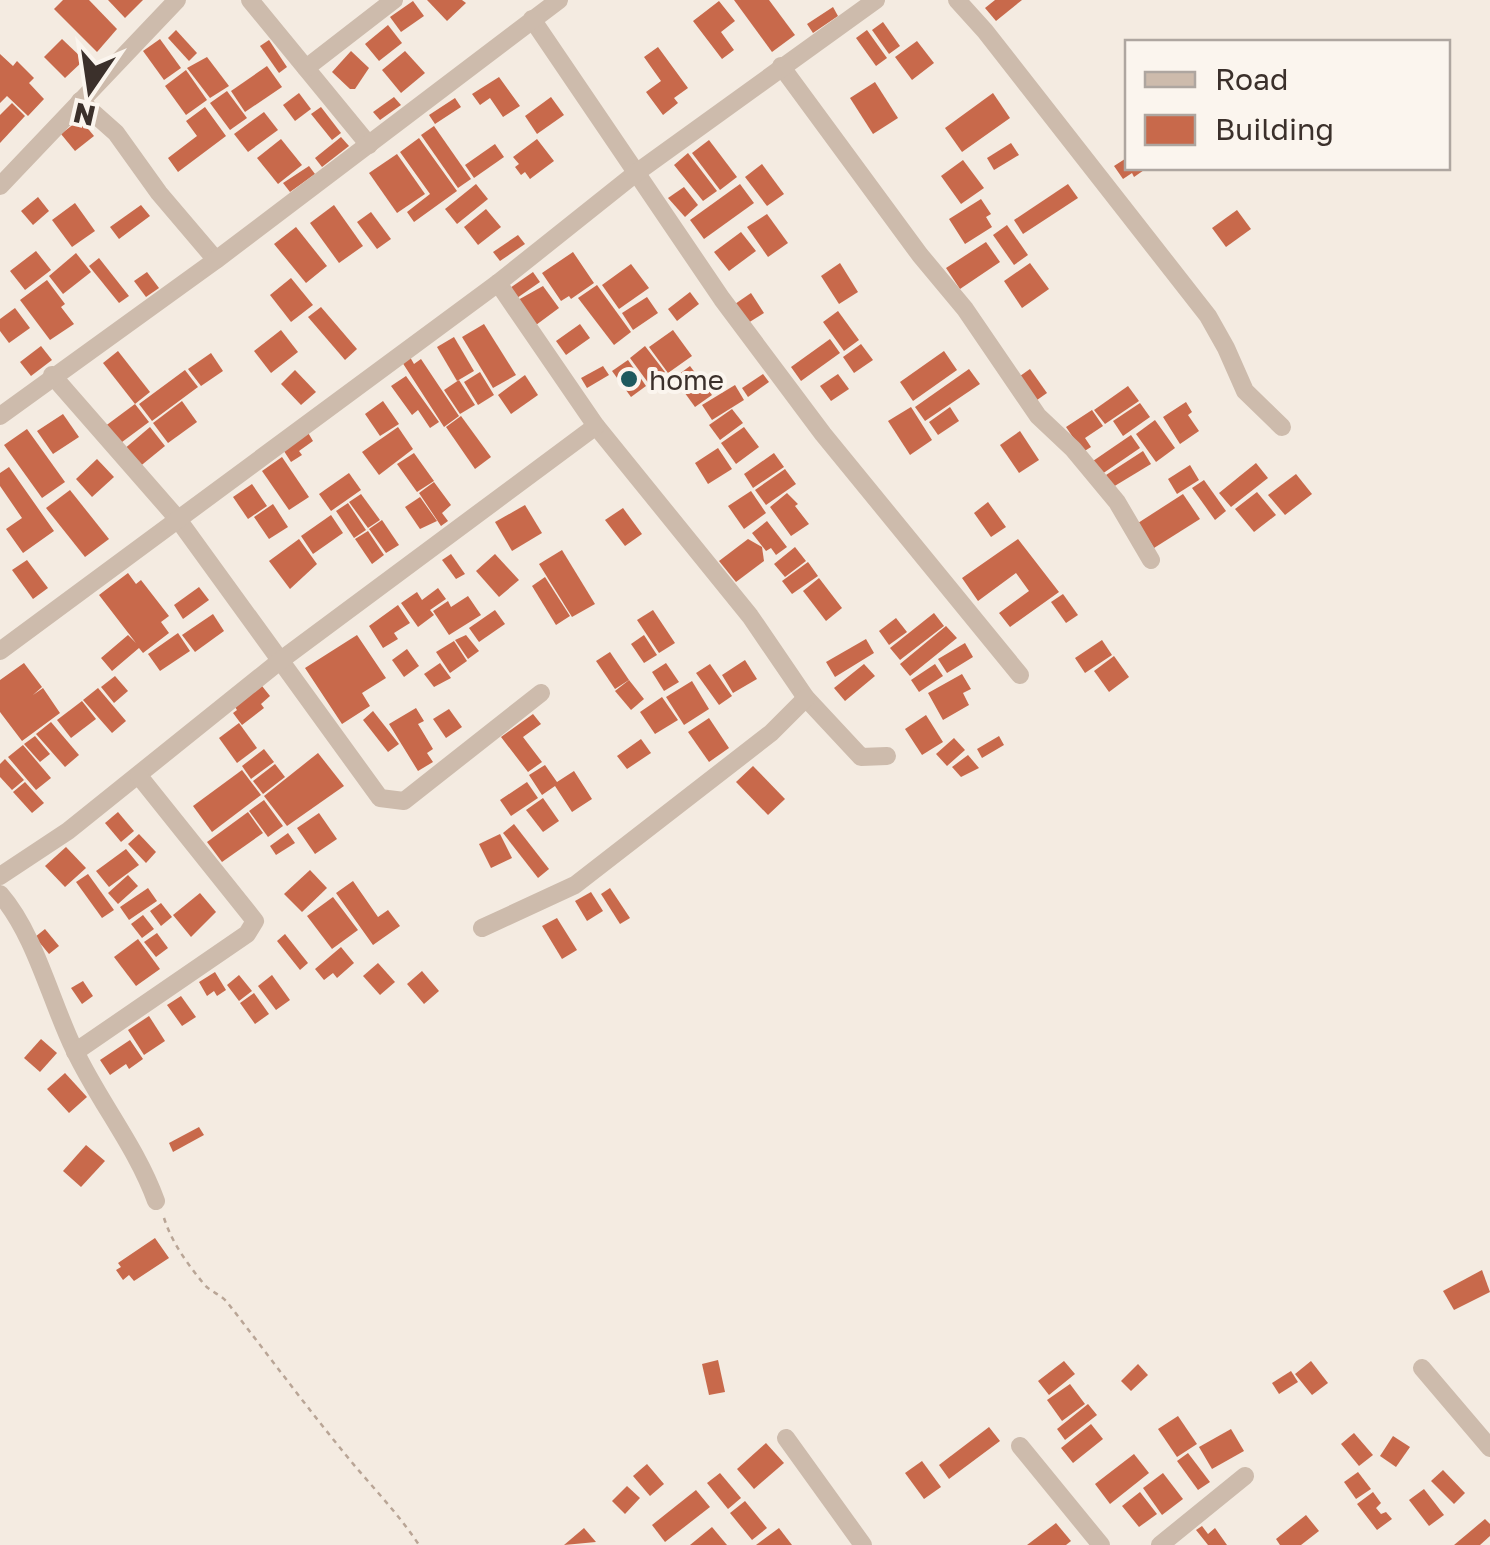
<svg xmlns="http://www.w3.org/2000/svg" width="1490" height="1545" font-family="'Golos Text',sans-serif">
<style>
.building{fill:#c8694b}
.lines{fill:none;stroke-linecap:round;stroke-linejoin:round}
.path{stroke:#b9a596;stroke-width:2.5;stroke-dasharray:5 5;stroke-linecap:butt}
.street{stroke:#cdbbac;stroke-width:18}
.poi-dot{fill:#1f5a5e;stroke:#fbf5ee;stroke-width:4}
.labels{text-anchor:middle;dominant-baseline:central;stroke-width:8;stroke-linejoin:round;paint-order:stroke}
.poi-label{font-size:28px;fill:#3b302b;stroke:#fbf5ee;text-anchor:start}
</style>
<rect width="100%" height="100%" fill="#f4ebe1"/>
<g class="building">
<path d="M63,0H89L117,29L97,52L54,9Z"/>
<path d="M108,0H143L125,18Z"/>
<path d="M427,0H462L466,3L447,21Z"/>
<path d="M734,0H769L795,35L772,52Z"/>
<path d="M995,0H1022L996,21L985,8Z"/>
<path d="M413,1L424,16L401,32L390,17Z"/>
<path d="M719,1L735,21L721,32L734,50L722,59L693,21Z"/>
<path d="M833,7L838,16L813,33L807,24Z"/>
<path d="M883,22L900,46L889,54L872,30Z"/>
<path d="M388,25L402,43L379,61L365,44Z"/>
<path d="M176,30L197,53L189,61L168,38Z"/>
<path d="M867,30L887,58L876,66L856,38Z"/>
<path d="M62,39L84,60L65,78L44,57Z"/>
<path d="M160,39L181,68L164,80L143,51Z"/>
<path d="M269,40L287,67L279,73L260,46Z"/>
<path d="M917,41L934,63L912,80L895,57Z"/>
<path d="M658,47L688,88L674,98L678,103L663,115L646,92L661,81L644,57Z"/>
<path d="M351,51L369,68L355,89H350L332,72Z"/>
<path d="M405,51L425,73L401,93L382,70Z"/>
<path d="M0,54L13,66L17,61L34,78L29,83L44,99L28,116L7,96L0,103Z"/>
<path d="M207,57L229,86L210,98L187,68Z"/>
<path d="M267,66L282,87L245,112L231,91Z"/>
<path d="M186,70L207,100L186,115L165,86Z"/>
<path d="M499,77L520,106L503,117L490,98L480,105L472,94Z"/>
<path d="M875,82L898,118L873,134L850,98Z"/>
<path d="M227,91L247,118L230,130L210,103Z"/>
<path d="M299,93L311,109L295,121L283,105Z"/>
<path d="M993,93L1010,118L962,152L945,128Z"/>
<path d="M394,97L401,105L380,120L373,112Z"/>
<path d="M551,97L564,115L537,134L525,116Z"/>
<path d="M455,98L461,107L435,124L429,115Z"/>
<path d="M12,103L25,116L0,143V115Z"/>
<path d="M205,107L226,136L178,172L168,158L197,136L186,121Z"/>
<path d="M321,107L341,133L332,140L311,114Z"/>
<path d="M264,112L278,130L248,152L234,134Z"/>
<path d="M80,119L94,136L75,151L61,134Z"/>
<path d="M434,126L471,179L458,188L421,135Z"/>
<path d="M341,137L349,146L322,167L315,158Z"/>
<path d="M419,138L457,191L414,222L407,212L430,194L400,152Z"/>
<path d="M281,139L302,165L278,184L257,158Z"/>
<path d="M537,139L554,161L530,179L525,172L521,175L515,167L519,164L513,157Z"/>
<path d="M709,140L737,177L720,190L692,153Z"/>
<path d="M1011,143L1019,155L994,170L987,158Z"/>
<path d="M495,144L504,157L474,178L465,165Z"/>
<path d="M688,153L717,191L703,201L674,165Z"/>
<path d="M397,154L425,194L397,213L369,173Z"/>
<path d="M1128,157V168H1147L1134,177L1132,173L1123,179L1114,166Z"/>
<path d="M963,160L984,188L961,204L941,176Z"/>
<path d="M762,164L784,194L767,206L745,177Z"/>
<path d="M309,166L315,174L290,192L283,183Z"/>
<path d="M476,184L488,199L457,224L445,209Z"/>
<path d="M740,184L754,203L704,239L690,220Z"/>
<path d="M1068,184L1078,198L1023,234L1014,220Z"/>
<path d="M684,187L698,205L685,217L668,198Z"/>
<path d="M38,197L49,211L33,225L21,211Z"/>
<path d="M981,199L991,214L986,217L992,227L965,244L949,219Z"/>
<path d="M75,203L95,231L72,247L52,220Z"/>
<path d="M141,205L150,216L119,239L110,227Z"/>
<path d="M334,205L363,246L339,263L310,223Z"/>
<path d="M486,209L501,227L478,245L464,227Z"/>
<path d="M1237,210L1251,229L1226,247L1212,228Z"/>
<path d="M371,212L391,239L377,249L357,222Z"/>
<path d="M767,214L788,243L768,257L747,227Z"/>
<path d="M1007,225L1028,255L1014,265L993,235Z"/>
<path d="M296,227L327,266L306,283L274,244Z"/>
<path d="M741,232L756,251L729,271L714,252Z"/>
<path d="M518,235L525,244L500,261L493,252Z"/>
<path d="M986,242L1000,262L960,289L946,268Z"/>
<path d="M36,251L51,270L25,290L10,271Z"/>
<path d="M573,252L594,283L571,299L569,296L561,301L542,273Z"/>
<path d="M76,253L91,272L63,294L49,276Z"/>
<path d="M99,258L129,296L119,303L89,266Z"/>
<path d="M840,263L858,292L839,304L821,276Z"/>
<path d="M1030,263L1049,289L1022,308L1004,281Z"/>
<path d="M631,264L649,288L619,309L602,285Z"/>
<path d="M147,272L159,288L146,297L134,281Z"/>
<path d="M533,272L540,282L517,298L510,288Z"/>
<path d="M291,278L313,305L291,322L270,295Z"/>
<path d="M47,280L65,304L61,307L74,324L50,340L20,300Z"/>
<path d="M597,285L631,332L614,345L578,298Z"/>
<path d="M543,286L559,308L536,325L518,300Z"/>
<path d="M690,292L699,304L677,321L668,309Z"/>
<path d="M751,293L764,313L748,323L735,304Z"/>
<path d="M647,297L658,313L633,330L622,313Z"/>
<path d="M321,307L357,349L345,360L308,317Z"/>
<path d="M15,308L30,328L9,343L0,331V319Z"/>
<path d="M838,311L859,340L844,351L823,322Z"/>
<path d="M484,324L516,375L493,388L462,337Z"/>
<path d="M580,324L590,338L566,355L556,341Z"/>
<path d="M281,330L298,352L271,373L254,351Z"/>
<path d="M673,330L692,356L668,373L649,347Z"/>
<path d="M454,337L474,371L457,381L437,347Z"/>
<path d="M830,339L840,353L801,381L791,367Z"/>
<path d="M861,344L873,360L854,373L843,357Z"/>
<path d="M41,346L52,360L31,376L20,362Z"/>
<path d="M645,346L665,372L649,384L630,358Z"/>
<path d="M118,351L150,392L135,404L103,363Z"/>
<path d="M944,351L957,370L913,401L900,382Z"/>
<path d="M211,353L223,371L201,386L188,369Z"/>
<path d="M410,357L414,364L421,359L459,416L444,427L402,362Z"/>
<path d="M628,360L646,386L631,397L612,371Z"/>
<path d="M603,366L609,375L587,388L581,378Z"/>
<path d="M690,366L712,395L695,407L674,378Z"/>
<path d="M969,369L980,384L925,421L915,407Z"/>
<path d="M1030,369L1047,393L1037,400L1020,376Z"/>
<path d="M185,370L198,387L152,421L139,404Z"/>
<path d="M295,370L316,392L301,405L281,384Z"/>
<path d="M480,372L494,395L478,405L464,382Z"/>
<path d="M763,374L769,382L748,397L742,388Z"/>
<path d="M838,374L849,389L831,401L820,386Z"/>
<path d="M525,375L538,395L511,414L498,395Z"/>
<path d="M406,376L439,422L430,428L418,410L412,415L391,386Z"/>
<path d="M459,380L475,405L460,414L444,390Z"/>
<path d="M735,385L744,400L712,420L702,405Z"/>
<path d="M1128,386L1139,401L1105,424L1094,410Z"/>
<path d="M182,401L197,422L168,443L153,423Z"/>
<path d="M383,401L399,424L380,436L365,414Z"/>
<path d="M1186,402L1192,412L1188,415L1199,431L1180,444L1163,417Z"/>
<path d="M1140,403L1150,417L1123,436L1113,421Z"/>
<path d="M135,404L149,422L118,445L104,427Z"/>
<path d="M911,407L932,440L910,455L888,421Z"/>
<path d="M950,407L959,421L938,435L929,422Z"/>
<path d="M732,409L743,423L720,440L709,425Z"/>
<path d="M1092,410L1103,426L1085,438L1091,447L1083,452L1066,427Z"/>
<path d="M63,414L79,437L53,454L37,431Z"/>
<path d="M461,416L491,457L475,469L446,427Z"/>
<path d="M1155,420L1175,448L1156,462L1136,434Z"/>
<path d="M150,427L165,446L138,468L123,450Z"/>
<path d="M398,427L413,449L379,475L362,452Z"/>
<path d="M744,427L759,447L736,464L721,443Z"/>
<path d="M27,429L65,482L42,498L4,445Z"/>
<path d="M307,431L313,441L299,451L302,455L291,462L282,448Z"/>
<path d="M1020,431L1039,460L1019,473L1000,445Z"/>
<path d="M1131,435L1140,448L1102,474L1093,461Z"/>
<path d="M718,448L732,469L708,484L695,463Z"/>
<path d="M1143,451L1151,464L1113,487L1106,475Z"/>
<path d="M414,453L434,481L417,492L397,464Z"/>
<path d="M774,453L784,467L753,488L744,474Z"/>
<path d="M282,457L309,497L289,510L262,471Z"/>
<path d="M97,459L114,477L92,497L76,479Z"/>
<path d="M1256,463L1268,478L1231,507L1219,493Z"/>
<path d="M1190,465L1199,480L1177,494L1168,479Z"/>
<path d="M9,467L54,531L23,553L6,529L22,518L0,486V473Z"/>
<path d="M785,469L796,484L766,505L755,490Z"/>
<path d="M349,473L361,490L331,511L319,494Z"/>
<path d="M1296,474L1312,494L1285,515L1268,495Z"/>
<path d="M1204,480L1226,511L1215,520L1192,488Z"/>
<path d="M434,482L451,505L442,513L448,521L441,526L419,493Z"/>
<path d="M252,484L267,506L248,519L233,497Z"/>
<path d="M70,490L109,539L85,557L46,508Z"/>
<path d="M751,491L766,513L744,529L728,506Z"/>
<path d="M1257,492L1276,515L1254,532L1235,509Z"/>
<path d="M787,493L798,504L795,506L809,524L791,536L770,507Z"/>
<path d="M361,494L380,520L368,528L349,502Z"/>
<path d="M1183,494L1200,519L1154,548L1138,523Z"/>
<path d="M420,497L437,521L420,529L405,507Z"/>
<path d="M988,502L1006,527L991,537L974,513Z"/>
<path d="M348,503L366,530L354,538L336,511Z"/>
<path d="M273,504L288,527L269,539L254,517Z"/>
<path d="M525,505L542,533L512,551L495,522Z"/>
<path d="M623,508L642,534L625,546L605,520Z"/>
<path d="M331,515L343,533L313,554L301,536Z"/>
<path d="M382,520L399,545L386,553L369,529Z"/>
<path d="M767,521L787,547L776,555L771,548L766,551L752,533Z"/>
<path d="M368,531L384,555L372,564L355,539Z"/>
<path d="M299,539L317,564L290,589L269,561Z"/>
<path d="M748,539L762,547L764,561L736,582L719,561Z"/>
<path d="M1018,539L1059,592L1010,627L999,613L1029,591L1016,573L978,601L962,578Z"/>
<path d="M795,547L806,561L785,577L774,564Z"/>
<path d="M562,550L595,604L572,617L539,564Z"/>
<path d="M451,554L465,574L456,579L442,560Z"/>
<path d="M495,554L519,580L499,597L476,571Z"/>
<path d="M27,560L48,588L33,599L12,570Z"/>
<path d="M808,562L818,576L792,594L782,581Z"/>
<path d="M128,573L136,584L141,580L169,616L161,622L169,633L143,653L139,648L112,671L101,658L128,635L136,643L99,595Z"/>
<path d="M545,577L570,616L556,625L532,586Z"/>
<path d="M819,578L842,608L826,621L803,591Z"/>
<path d="M199,587L209,600L183,619L174,605Z"/>
<path d="M438,588L446,599L430,610L434,615L418,627L401,603L417,592L422,600Z"/>
<path d="M1063,594L1078,615L1066,623L1051,602Z"/>
<path d="M468,596L481,615L449,635L433,611L448,601L451,607Z"/>
<path d="M398,605L410,623L394,633L398,639L383,648L369,626Z"/>
<path d="M495,610L505,624L479,642L469,628Z"/>
<path d="M653,610L675,643L659,653L637,620Z"/>
<path d="M934,613L944,626L900,660L890,648Z"/>
<path d="M213,614L224,631L195,652L182,635Z"/>
<path d="M896,618L907,632L889,645L879,631Z"/>
<path d="M946,626L957,638L910,676L900,664Z"/>
<path d="M178,633L190,651L160,671L148,654Z"/>
<path d="M357,635L386,678L362,693L370,706L342,724L305,668Z"/>
<path d="M466,635L479,651L468,659L455,640Z"/>
<path d="M644,635L657,655L644,663L631,644Z"/>
<path d="M866,639L874,653L835,677L826,662Z"/>
<path d="M1102,640L1112,655L1085,673L1075,658Z"/>
<path d="M454,641L467,661L450,673L436,652Z"/>
<path d="M965,643L973,657L947,673L938,659Z"/>
<path d="M407,649L419,666L404,677L392,660Z"/>
<path d="M610,652L629,680L615,689L596,661Z"/>
<path d="M1114,656L1129,677L1109,692L1094,671Z"/>
<path d="M745,660L757,679L733,693L722,675Z"/>
<path d="M24,663L42,687L33,695L43,688L60,713L22,741L0,712V680Z"/>
<path d="M440,663L451,678L434,687L424,674Z"/>
<path d="M666,663L679,682L664,691L652,672Z"/>
<path d="M710,664L732,696L719,705L696,673Z"/>
<path d="M864,664L875,676L845,701L834,688Z"/>
<path d="M935,664L943,676L919,692L911,680Z"/>
<path d="M962,674L971,689L963,693L969,705L943,720L928,693Z"/>
<path d="M115,676L128,691L114,703L101,687Z"/>
<path d="M629,680L644,699L631,710L615,691Z"/>
<path d="M692,681L709,709L684,725L666,697Z"/>
<path d="M262,686L270,696L261,704L264,708L242,725L233,713L237,710L235,707Z"/>
<path d="M98,688L126,721L112,733L83,700Z"/>
<path d="M662,697L678,720L655,734L640,712Z"/>
<path d="M82,701L96,719L71,738L57,720Z"/>
<path d="M416,708L424,721L418,724L433,749L427,753L433,762L418,771L389,724Z"/>
<path d="M449,709L462,727L446,738L433,719Z"/>
<path d="M373,711L399,744L388,752L363,720Z"/>
<path d="M533,714L541,724L523,737L542,762L528,772L501,737Z"/>
<path d="M926,715L943,742L922,755L905,729Z"/>
<path d="M709,718L729,748L709,762L688,732Z"/>
<path d="M51,722L79,755L65,767L36,734Z"/>
<path d="M239,723L257,748L237,763L219,738Z"/>
<path d="M35,736L50,754L40,762L24,744Z"/>
<path d="M999,736L1004,745L982,758L977,749Z"/>
<path d="M954,738L965,750L947,766L936,754Z"/>
<path d="M641,739L651,753L627,769L617,756Z"/>
<path d="M23,745L51,778L36,790L8,757Z"/>
<path d="M264,749L274,762L251,779L242,766Z"/>
<path d="M318,753L344,786L287,826L264,796Z"/>
<path d="M968,755L979,768L961,777L952,767Z"/>
<path d="M5,759L24,780L12,790L0,777V764Z"/>
<path d="M275,764L285,777L263,794L253,781Z"/>
<path d="M545,765L557,782L574,771L592,799L572,812L555,786L542,795L529,775Z"/>
<path d="M753,766L785,799L768,815L736,782Z"/>
<path d="M242,770L261,795L212,832L193,806Z"/>
<path d="M25,782L44,803L32,813L13,792Z"/>
<path d="M527,782L538,798L511,816L500,800Z"/>
<path d="M543,798L559,821L543,832L526,810Z"/>
<path d="M264,800L283,826L268,837L249,811Z"/>
<path d="M118,812L134,831L121,842L105,823Z"/>
<path d="M248,812L263,833L222,862L207,842Z"/>
<path d="M319,813L337,839L315,854L297,828Z"/>
<path d="M514,824L549,869L538,878L503,833Z"/>
<path d="M288,833L295,843L276,855L270,846Z"/>
<path d="M139,834L156,852L146,863L128,844Z"/>
<path d="M500,834L512,858L491,868L479,844Z"/>
<path d="M66,847L86,868L65,887L45,866Z"/>
<path d="M126,849L139,865L109,887L96,871Z"/>
<path d="M310,870L327,888L302,912L284,894Z"/>
<path d="M88,874L114,910L102,918L76,882Z"/>
<path d="M128,875L138,886L118,904L108,893Z"/>
<path d="M353,881L378,917L388,910L400,926L373,945L336,893Z"/>
<path d="M148,888L157,901L129,920L120,907Z"/>
<path d="M610,888L630,918L620,924L601,894Z"/>
<path d="M591,892L603,911L587,921L575,901Z"/>
<path d="M200,893L216,912L191,937L173,915Z"/>
<path d="M333,897L358,930L332,949L307,916Z"/>
<path d="M161,903L172,917L161,926L150,911Z"/>
<path d="M143,915L154,929L142,938L131,924Z"/>
<path d="M557,918L577,950L562,959L542,926Z"/>
<path d="M45,929L59,946L49,954L35,937Z"/>
<path d="M157,933L168,948L156,957L144,942Z"/>
<path d="M285,934L308,963L300,970L277,941Z"/>
<path d="M138,939L160,969L136,986L114,957Z"/>
<path d="M341,947L354,963L337,978L333,973L324,980L315,969Z"/>
<path d="M378,963L395,982L380,995L363,976Z"/>
<path d="M422,971L439,991L424,1004L407,984Z"/>
<path d="M215,972L226,990L217,996L214,991L207,996L199,982Z"/>
<path d="M239,975L252,991L239,1001L227,985Z"/>
<path d="M272,975L290,1000L276,1010L258,986Z"/>
<path d="M83,981L93,996L82,1004L71,988Z"/>
<path d="M254,993L269,1014L255,1024L240,1003Z"/>
<path d="M181,996L196,1017L182,1026L167,1005Z"/>
<path d="M149,1016L165,1041L144,1055L128,1030Z"/>
<path d="M41,1039L57,1053L40,1072L24,1058Z"/>
<path d="M130,1040L143,1059L129,1069L126,1064L110,1075L100,1060Z"/>
<path d="M65,1073L87,1097L69,1113L47,1089Z"/>
<path d="M199,1127L204,1135L173,1152L169,1143Z"/>
<path d="M86,1145L105,1161L81,1187L63,1171Z"/>
<path d="M155,1238L169,1258L134,1281L129,1275L123,1280L116,1270L121,1267L118,1263Z"/>
<path d="M1482,1270L1490,1292L1454,1310L1443,1291Z"/>
<path d="M718,1360L725,1392L709,1395L702,1364Z"/>
<path d="M1064,1361L1075,1374L1049,1395L1038,1381Z"/>
<path d="M1311,1361L1328,1383L1312,1395L1295,1374Z"/>
<path d="M1138,1364L1148,1375L1131,1391L1121,1381Z"/>
<path d="M1291,1371L1298,1382L1279,1394L1272,1383Z"/>
<path d="M1070,1384L1085,1404L1062,1421L1047,1400Z"/>
<path d="M1088,1404L1097,1415L1065,1440L1057,1429Z"/>
<path d="M1178,1416L1197,1444L1177,1457L1158,1429Z"/>
<path d="M1091,1424L1103,1439L1073,1463L1061,1448Z"/>
<path d="M989,1427L1000,1441L949,1479L939,1465Z"/>
<path d="M1231,1429L1244,1451L1212,1469L1199,1447Z"/>
<path d="M1354,1433L1373,1455L1359,1466L1341,1444Z"/>
<path d="M1393,1436L1410,1447L1396,1467L1380,1456Z"/>
<path d="M766,1443L784,1463L754,1489L737,1469Z"/>
<path d="M1188,1453L1210,1482L1198,1490L1177,1461Z"/>
<path d="M1134,1454L1149,1473L1110,1504L1095,1484Z"/>
<path d="M922,1461L941,1487L924,1499L905,1473Z"/>
<path d="M647,1464L664,1484L650,1496L633,1476Z"/>
<path d="M1443,1470L1465,1493L1454,1504L1431,1481Z"/>
<path d="M1358,1472L1371,1489L1356,1499L1344,1482Z"/>
<path d="M720,1473L741,1498L728,1509L707,1483Z"/>
<path d="M1163,1473L1183,1499L1162,1515L1143,1488Z"/>
<path d="M627,1486L640,1498L625,1514L612,1501Z"/>
<path d="M1424,1489L1444,1515L1429,1526L1409,1500Z"/>
<path d="M696,1490L710,1507L665,1542L652,1525Z"/>
<path d="M1140,1492L1157,1514L1139,1527L1122,1506Z"/>
<path d="M1373,1492L1381,1503L1376,1508L1381,1514L1386,1512L1392,1519L1377,1530L1357,1504Z"/>
<path d="M745,1501L767,1528L752,1540L730,1513Z"/>
<path d="M1306,1515L1319,1531L1301,1545H1280L1276,1539Z"/>
<path d="M1485,1519L1490,1524V1536L1480,1545H1454Z"/>
<path d="M1056,1523L1071,1541L1066,1545H1027Z"/>
<path d="M1202,1526L1208,1534L1215,1528L1227,1545H1208L1196,1530Z"/>
<path d="M712,1527L727,1545H690Z"/>
<path d="M584,1528L596,1542L564,1545Z"/>
<path d="M779,1528L792,1545H756Z"/>
</g>
<g class="lines">
<path class="path" d="M164,1218C172,1243 187,1263 203,1283C209,1291 220,1294 227,1302C265,1351 302,1401 341,1449C367,1482 396,1510 419,1545"/>
<g class="street">
<path d="M250,0L369,145"/>
<path d="M957,0L985,31L1208,316L1226,348L1245,391L1282,427"/>
<path d="M532,19L722,299L823,434L1020,675"/>
<path d="M781,66L920,255L965,309L1038,416L1073,449L1117,502L1151,560"/>
<path d="M306,68L394,0"/>
<path d="M80,101L116,133L159,193L216,260"/>
<path d="M0,186L177,0"/>
<path d="M498,283L596,426L750,616L806,698L861,757L887,756"/>
<path d="M52,375L177,518L380,798L404,801L541,693"/>
<path d="M0,416L216,260L559,0"/>
<path d="M0,651L498,283L636,173L876,0"/>
<path d="M0,876L68,831L281,660L596,426"/>
<path d="M0,894C35,934 51,1002 74,1049C99,1102 136,1146 156,1201"/>
<path d="M482,928L575,885L771,733L806,698"/>
<path d="M75,1052L247,934L255,921L139,776"/>
<path d="M1422,1368L1490,1448"/>
<path d="M786,1438L863,1545"/>
<path d="M1020,1446L1101,1545"/>
<path d="M1160,1545L1245,1476"/>
</g>
</g>
<circle class="poi-dot" cx="629" cy="379" r="10"/>
<g class="labels">
<g class="poi-label">
<text x="649" y="379">home</text>
</g>
</g>
<rect x="1125" y="40" width="325" height="130" fill="#fbf5ee" stroke="#aea6a0" stroke-width="2.5"/>
<rect x="1145" y="72" width="50" height="15" fill="#cdbbac" stroke="#aea6a0" stroke-width="2.5"/>
<text x="1215" y="90" font-size="30" fill="#3b302b">Road</text>
<rect x="1145" y="115" width="50" height="30" fill="#c8694b" stroke="#aea6a0" stroke-width="2.5"/>
<text x="1215" y="140" font-size="30" fill="#3b302b">Building</text>
<g transform="translate(90 90) rotate(193)" stroke="#fbf5ee" stroke-width="8" paint-order="stroke">
<path d="M0-8L18 38L0 25L-18 38Z" fill="#3b302b"/>
<text y="-15" font-size="28" font-weight="bold" text-anchor="middle" fill="#3b302b">N</text>
</g>
</svg>
